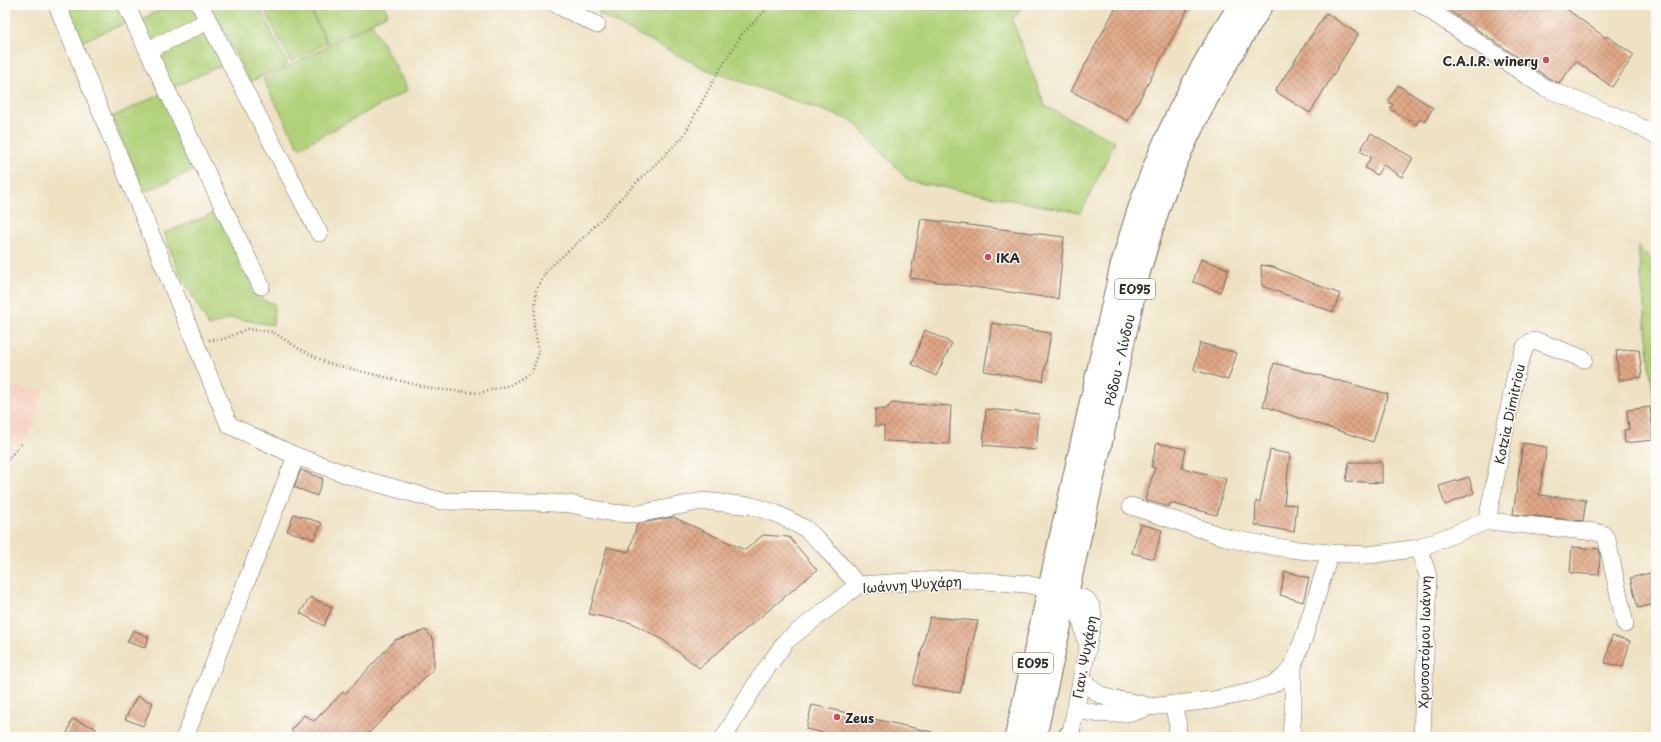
<svg xmlns="http://www.w3.org/2000/svg" width="1661" height="742" font-family="'Playpen Sans',sans-serif">
<style>
.built{fill:#f6d2c3}
.grass{fill:#b0d179;stroke:#6e7e52}
.building{fill:url(#building-cross-hatch)}
.lines{fill:none;stroke-linecap:round;stroke-linejoin:round}
.street-casing{stroke:#6f6b60;stroke-width:18}
.primary-casing{stroke:#6f6b60;stroke-width:24}
.path{stroke:#6f6b60;stroke-width:2.5;stroke-dasharray:1 3;stroke-linecap:butt}
.street{stroke:#fff;stroke-width:17}
.primary{stroke:#fff;stroke-width:22}
.poi-dot{fill:#d1495b;stroke:#fdfcf7;stroke-width:1.5}
.labels{text-anchor:middle;dominant-baseline:central;stroke-width:3;stroke-linejoin:round;paint-order:stroke}
.shield{fill:#fdfcf7;stroke:#6a6a68;stroke-width:1}
.shield-label{font-size:12px;font-weight:bold;fill:#2b2b2b}
.poi-label{font-size:13px;font-weight:bold;fill:#2b2b2b;stroke:#fdfcf7;text-anchor:start}
.street-label{font-size:13px;fill:#2b2b2b;stroke:#fdfcf7}
</style>
<defs>
<pattern id="building-cross-hatch" width="8" height="8" patternUnits="userSpaceOnUse"><rect width="8" height="8" fill="#e0a786"/><path d="M0 0l8 8M0 8l8-8" fill="none" stroke="#b6886e"/></pattern>
</defs>
<rect width="100%" height="100%" fill="#fdfcf7"/>
<filter id="ink" filterUnits="userSpaceOnUse"><feTurbulence type="fractalNoise" baseFrequency=".025" numOctaves="2"/><feDisplacementMap in="SourceGraphic" scale="8" xChannelSelector="R" yChannelSelector="G"/><feConvolveMatrix kernelMatrix="1 2 1 2 8 2 1 2 1" color-interpolation-filters="sRGB"/></filter>
<filter id="wash" filterUnits="userSpaceOnUse"><feTurbulence type="fractalNoise" baseFrequency=".012" numOctaves="4" result="noise"/><feDisplacementMap in="SourceGraphic" scale="16" xChannelSelector="R" yChannelSelector="G"/><feGaussianBlur stdDeviation="0.9" result="paint"/><feColorMatrix in="noise" values="0 0 0 0 0 0 0 0 0 0 0 0 0 0 0 0 0 1.4 0 .05"/><feComposite in="paint" operator="in"/></filter>
<g filter="url(#wash)">
<rect width="100%" height="100%" fill="#eee2c3"/>
<path class="built" d="M5,385L43,390L32,431L5,458Z"/>
<g class="grass">
<path d="M61,5H118L126,23L78,43Z"/>
<path d="M170,5H196L226,63L170,89L138,21Z"/>
<path d="M222,5H258L288,64L250,82L213,10Z"/>
<path d="M262,5H307L327,43L291,62Z"/>
<path d="M322,5H384L388,14L328,44L311,10Z"/>
<path d="M602,5H1024L1012,20L1045,106L1115,142L1081,213L909,181L853,121L705,69L599,14Z"/>
<path d="M372,24L408,90L299,148L263,79Z"/>
<path d="M163,93L198,168L145,192L112,117Z"/>
<path d="M220,211L263,301L274,303L273,325L232,318L209,326L178,270L164,233Z"/>
<path d="M1638,246L1656,264V426Z"/>
</g>
<g id="blocks">
<g class="building">
<path d="M1117,5H1190L1128,121L1071,91Z"/>
<path d="M1441,5H1561L1606,38L1607,36L1634,55L1612,87L1576,61L1559,83L1550,79Z"/>
<path d="M1326,13L1358,34L1310,113L1275,91Z"/>
<path d="M1398,85L1433,108L1424,122L1420,119L1416,125L1390,109L1393,105L1388,101Z"/>
<path d="M1371,133L1413,158L1402,177L1383,165L1377,175L1365,168L1371,157L1360,151Z"/>
<path d="M921,219L1064,237L1058,299L910,278Z"/>
<path d="M1201,259L1229,269L1220,292L1193,282Z"/>
<path d="M1261,265L1273,267L1340,294L1333,312L1262,286Z"/>
<path d="M992,323L1051,333L1043,381L984,371Z"/>
<path d="M925,330L952,343L936,376L912,364Z"/>
<path d="M1200,343L1237,353L1228,380L1194,370Z"/>
<path d="M1639,349L1642,377L1619,380L1616,351Z"/>
<path d="M1274,363L1388,394L1373,442L1263,406Z"/>
<path d="M892,403L951,406L949,444L884,441V426H875V409H886Z"/>
<path d="M1650,407L1654,440L1625,443L1624,430L1629,429L1627,410Z"/>
<path d="M986,409L1039,414L1036,450L983,445Z"/>
<path d="M1157,443L1186,449L1182,468L1226,479L1217,515L1170,503L1169,507L1145,500L1155,468L1151,467Z"/>
<path d="M1523,443L1547,447L1539,495L1586,500L1583,521L1513,514Z"/>
<path d="M1270,450L1290,454L1284,504L1297,505L1294,532L1255,525L1256,501L1260,502Z"/>
<path d="M1349,462H1382V483L1346,481Z"/>
<path d="M301,470L323,479L317,496L294,487Z"/>
<path d="M1469,477L1474,493L1445,505L1439,486Z"/>
<path d="M294,514L322,523L314,539L287,531Z"/>
<path d="M673,517L745,550L763,535L789,537L817,570L699,668L663,640L632,623L589,614L607,547L629,552L637,524Z"/>
<path d="M1140,524L1162,530L1154,559L1132,553Z"/>
<path d="M1572,547L1599,549L1600,554L1599,575L1570,573Z"/>
<path d="M1285,571L1309,578L1303,602L1280,595Z"/>
<path d="M1654,572L1656,582V604L1638,608L1630,578Z"/>
<path d="M310,597L332,607L324,626L300,613Z"/>
<path d="M930,617L978,621L960,693L913,685Z"/>
<path d="M133,630L149,637L145,648L127,642Z"/>
<path d="M426,630L434,641V668L365,737H299L291,730L304,715L314,721L343,692L345,694L395,640Z"/>
<path d="M1612,636L1630,641L1623,667L1605,663Z"/>
<path d="M137,696L153,703L143,726L125,719Z"/>
<path d="M812,705L932,732V737H842L806,729Z"/>
<path d="M72,719L96,728L93,737H66Z"/>
</g>
</g>
</g>
<g filter="url(#ink)">
<use href="#blocks" fill-opacity="0" stroke="#6f6b60" stroke-width="1"/>
<g class="lines">
<defs>
<g id="street">
<path d="M57,5L229,425L296,456L351,476L441,501L534,502L570,504L613,513L638,514L703,501L752,506L775,513L806,529L822,544L858,585"/>
<path d="M126,5L261,286"/>
<path d="M200,5L319,233"/>
<path d="M557,5L597,25"/>
<path d="M1422,5L1545,88L1631,122L1656,136"/>
<path d="M148,50L208,21"/>
<path d="M1131,506L1231,539L1289,549L1330,553L1369,555L1419,548L1487,521L1595,532L1603,534L1607,540L1625,624"/>
<path d="M1487,521L1516,373L1525,347L1530,342L1537,341L1584,359"/>
<path d="M1419,548L1428,576L1422,737"/>
<path d="M1067,593L1079,610L1085,638"/>
<path d="M1082,678C1102,705 1119,697 1147,706"/>
<path d="M1173,704L1178,726L1177,737"/>
<path d="M1075,710L1101,714L1125,713L1137,711L1149,707L1212,700L1251,692L1271,685L1283,678L1293,666L1304,637L1330,553"/>
<path d="M185,737L296,456"/>
<path d="M724,737L759,679L786,641L858,585L955,579L1026,584L1083,598L1087,600L1092,608L1093,620L1070,737"/>
<path d="M1291,737L1293,712V666"/>
</g>
<g id="primary">
<path d="M1016,737L1121,268C1130,237 1139,206 1151,175C1174,116 1205,58 1240,5"/>
<path d="M1035,737L1139,272C1148,242 1156,212 1168,182C1192,120 1226,61 1262,5"/>
<path d="M1069,737H1070"/>
</g>
</defs>
<use href="#street" class="street-casing"/>
<use href="#primary" class="primary-casing"/>
<g class="path">
<path d="M209,340L224,339L247,329L273,332L298,348L327,363L434,389L479,393L510,385L532,372L539,352L534,327L536,291L547,270L586,235L623,196L683,137L716,76L742,34L771,5"/>
<path d="M5,463L21,444"/>
</g>
<use href="#street" class="street"/>
<use href="#primary" class="primary"/>
</g>
</g>
<g class="poi-dot">
<circle cx="1546" cy="60" r="4"/>
<circle cx="988" cy="257" r="4"/>
<circle cx="837" cy="717" r="4"/>
</g>
<g class="labels">
<g class="shield">
<rect x="1115" y="279" width="40" height="20" rx="3"/>
<rect x="1013" y="653" width="40" height="20" rx="3"/>
</g>
<g class="shield-label">
<text x="1135" y="289">ΕΟ95</text>
<text x="1033" y="663">ΕΟ95</text>
</g>
<g class="poi-label">
<text x="1538" y="60" text-anchor="end">C.A.I.R. winery</text>
<text x="996" y="257">IKA</text>
<text x="845" y="717">Zeus</text>
</g>
<g class="street-label">
<text transform="translate(1119 360) rotate(-77)">Ρόδου - Λίνδου</text>
<text transform="translate(1509 414) rotate(-78)">Kotzia Dimitriou</text>
<text transform="translate(912 584) rotate(-4)">Ιωάννη Ψυχάρη</text>
<text transform="translate(1424 642) rotate(-89)">Χρυσοστόμου Ιωάννη</text>
<text transform="translate(1084 657) rotate(-80)">Γιαν. Ψυχάρη</text>
</g>
</g>
<rect width="1661" height="742" fill="none" stroke="#fdfcf7" stroke-width="20"/>
</svg>
